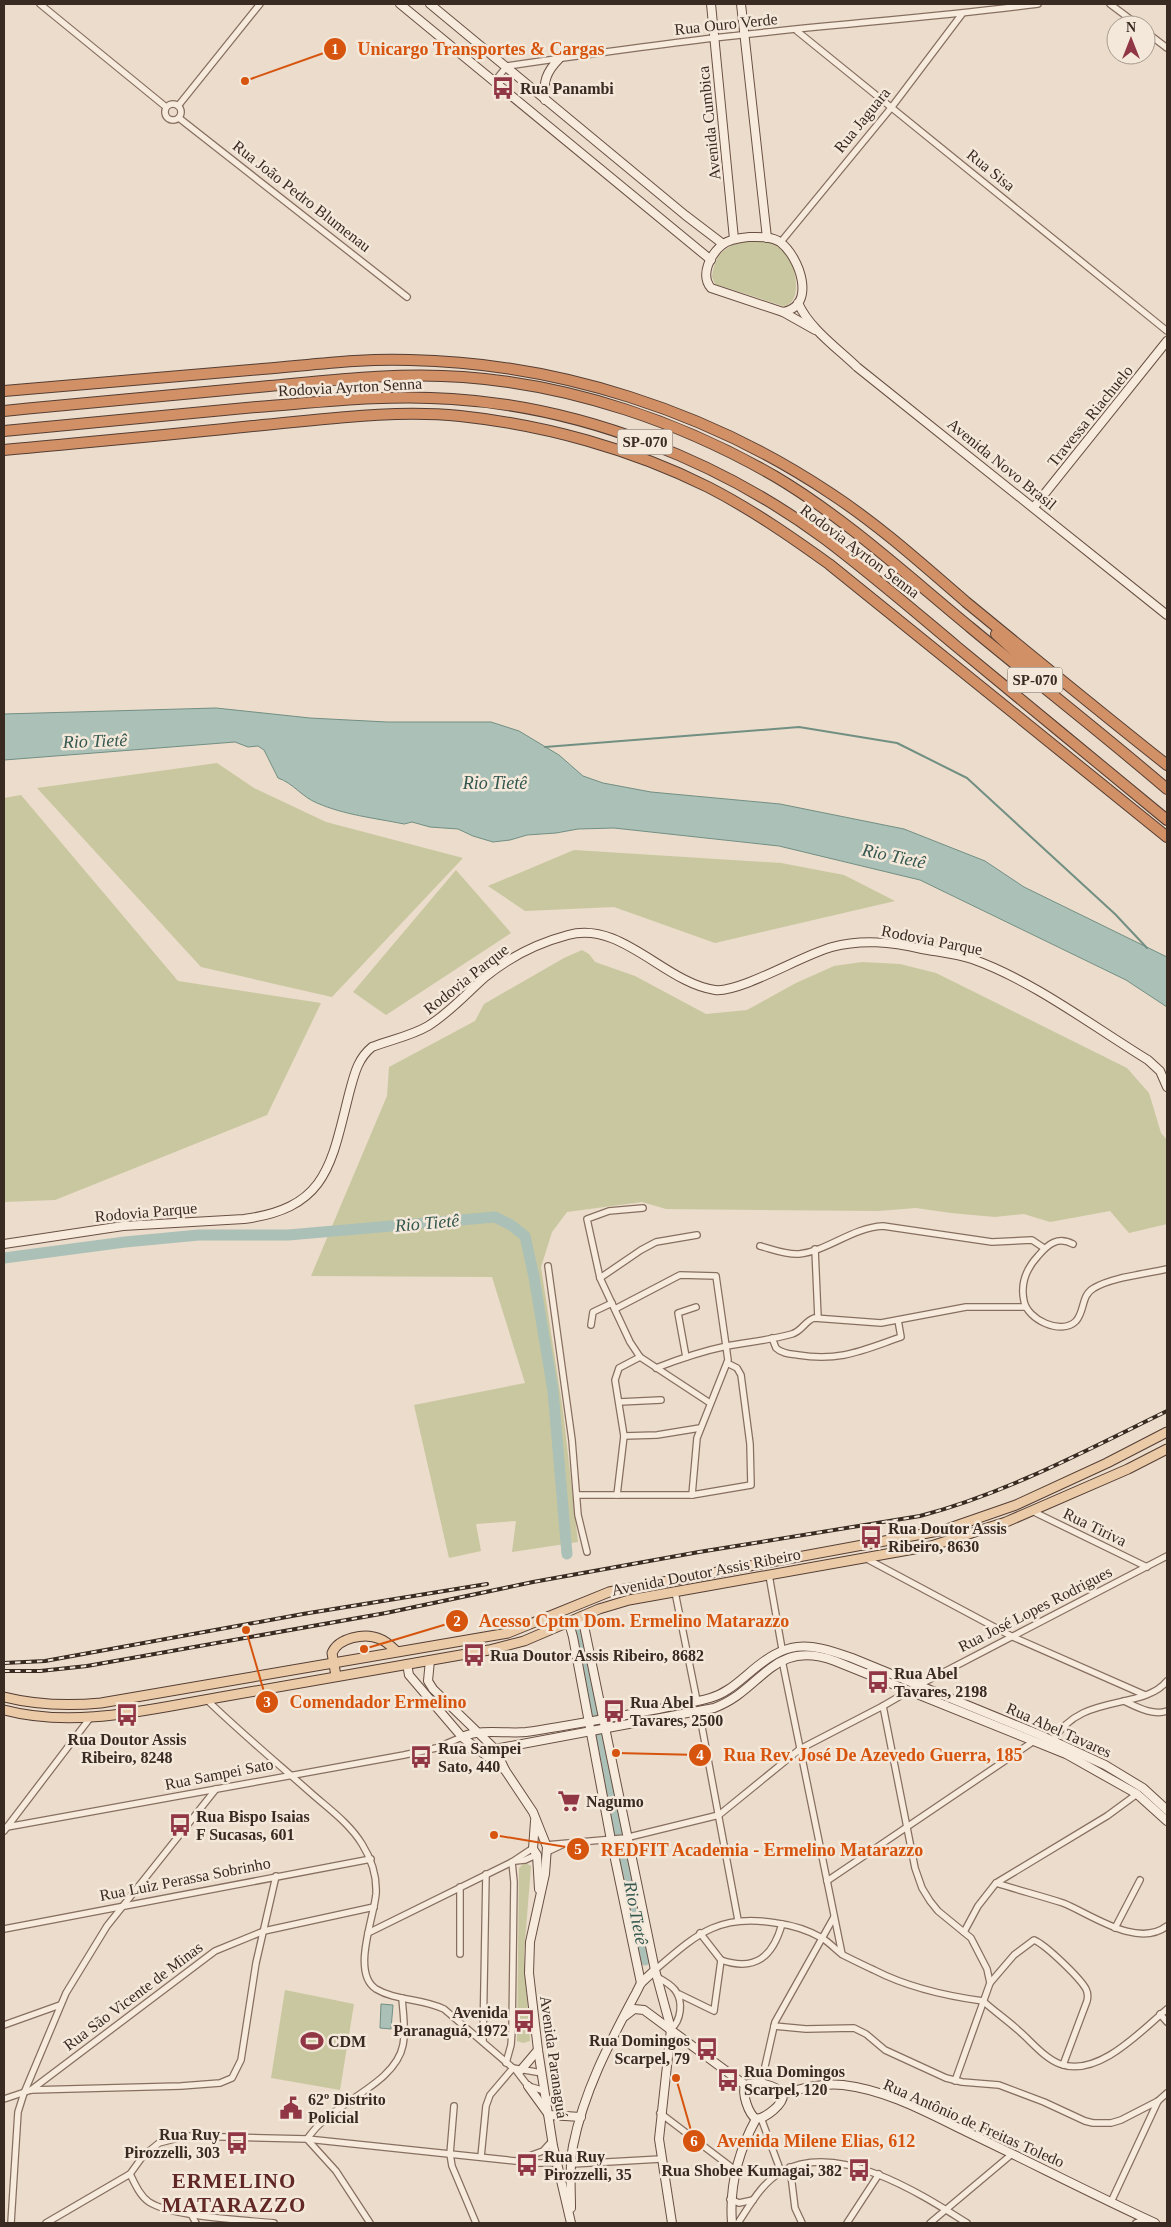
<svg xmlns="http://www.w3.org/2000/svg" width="1171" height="2227" font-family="'Times New Roman',serif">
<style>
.green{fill:#c9c79f}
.water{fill:#abc0b7;stroke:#728f83}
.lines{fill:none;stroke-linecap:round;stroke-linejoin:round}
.stream{stroke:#728f83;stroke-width:2}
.river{stroke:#abc0b7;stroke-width:11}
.street-casing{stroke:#876f60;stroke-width:8}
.secondary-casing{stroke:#695043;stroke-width:10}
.primary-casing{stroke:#553e34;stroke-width:11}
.highway-casing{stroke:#553e34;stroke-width:12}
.street{stroke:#f7ebde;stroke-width:5.5}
.secondary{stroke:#f7ebde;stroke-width:8}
.primary{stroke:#eacaa7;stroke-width:9}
.highway{stroke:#d19065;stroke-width:10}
.rail-casing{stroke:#392a22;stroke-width:4}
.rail{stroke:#f3e8da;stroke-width:2;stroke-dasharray:5.5;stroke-linecap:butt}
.labels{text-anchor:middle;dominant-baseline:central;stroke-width:5;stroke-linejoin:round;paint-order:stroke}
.shield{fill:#f3e8da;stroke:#716359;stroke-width:1}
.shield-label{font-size:15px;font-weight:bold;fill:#392a22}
.street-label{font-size:16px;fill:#392a22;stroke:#f3e8da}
.poi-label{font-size:16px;font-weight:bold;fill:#392a22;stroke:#f3e8da;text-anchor:start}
.water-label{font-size:18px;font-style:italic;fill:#33574f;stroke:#f3e8da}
.district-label{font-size:21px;font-weight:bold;letter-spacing:1px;fill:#622826;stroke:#f3e8da}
.leader{fill:none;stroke:#d6540e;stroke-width:2}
.callout-dot{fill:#d6540e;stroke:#f3e8da;stroke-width:2}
.mark-label{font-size:15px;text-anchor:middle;font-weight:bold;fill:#fff}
.callout-label{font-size:18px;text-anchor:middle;font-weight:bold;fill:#d6540e;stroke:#f3e8da;stroke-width:5;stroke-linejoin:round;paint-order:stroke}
</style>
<rect width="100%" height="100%" fill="#ebdccb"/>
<g class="green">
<path d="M761,240C771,242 781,247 788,256C796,268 803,304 783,306L715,284L712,277C715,247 735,241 761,240Z"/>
<path d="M217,763L254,788L326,822L463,858L332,997L201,967L37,788Z"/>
<path d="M21,795L178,981L321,1003L267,1115L55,1200L4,1202V798Z"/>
<path d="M574,850L781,863L844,875L895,901L715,943L614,907L525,911L488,886Z"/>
<path d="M456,870L511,933L386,1015L353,992Z"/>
<path d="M582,950L589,954L595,962L635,976L706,1014L747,1010L796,983L834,966L862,962L900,964L936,973L1127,1068L1149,1093L1161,1133L1167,1140V1224L1129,1233L1110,1211L1050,1222L1024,1214L995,1217L951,1213L916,1208L878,1211L666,1209L642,1202L567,1212L552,1232L541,1267L563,1411L578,1542L512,1552L516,1521L476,1524L481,1551L449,1558L414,1405L525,1383L492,1277L311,1276L387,1096L389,1067L475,1021L484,1004L564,958Z"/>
<path d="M525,1862L531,1866L524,1954L530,2041L523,2043L517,2041L519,1868Z"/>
<path d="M285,1990L354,2004L340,2090L271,2078Z"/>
</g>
<g class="water">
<path d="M216,708L310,718L387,722H491L519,731L559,755L583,776L603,783L651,792L780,804L904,829L985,861L1024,887L1167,957V1007L1126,980L920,880L779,846L614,828L578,829L556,833L527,835L510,840L493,842L473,836L458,829L430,827L412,822L404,824C375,818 344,815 317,803C302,797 293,783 278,778L264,750L258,746L248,747L235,742L4,760V714Z"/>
<path d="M381,2004L393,2005L391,2029L380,2028Z"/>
</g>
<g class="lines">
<path class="stream" d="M545,747L799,727L897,743L967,778L1115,914L1147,948"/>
<g class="river">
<path d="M4,1258L125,1242L199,1235H288L495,1217L511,1225L525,1236L534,1277L553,1391L567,1554"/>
<path d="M580,1630L645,1960"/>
</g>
<defs>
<g id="street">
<path d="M40,4L166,107"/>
<path d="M1110,4L1138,25"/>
<path d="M797,31L1167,331"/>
<path d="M1146,32L1167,48"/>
<path d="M495,81L507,66C576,56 645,46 714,38C822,25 930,18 1038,4"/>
<circle cx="173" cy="112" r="8"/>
<path d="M178,106L260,4"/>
<path d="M179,118L407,297"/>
<path d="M780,243L891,108L962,14"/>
<path d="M643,1208L609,1211L587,1219L600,1278L630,1342L640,1357L710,1403"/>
<path d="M1073,1244C1058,1236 1048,1244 1038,1256C1026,1269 1020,1283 1024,1301C1027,1319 1061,1336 1076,1321C1085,1311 1081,1295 1094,1288C1112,1277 1146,1274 1167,1269"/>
<path d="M760,1246C772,1249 786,1255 799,1254C828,1251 851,1228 883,1226L992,1242L1032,1240L1044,1248"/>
<path d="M815,1249L818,1318"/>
<path d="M548,1266L572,1440L578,1515L587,1552"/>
<path d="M600,1278L641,1250L656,1242L697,1235"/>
<path d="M615,1309L680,1275L716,1276L728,1360L697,1438L692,1495"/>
<path d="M591,1325L593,1312L612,1303"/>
<path d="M772,1338L776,1348C782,1354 791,1354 798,1355C840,1362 863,1350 901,1337L898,1320"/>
<path d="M686,1357L678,1313L696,1307"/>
<path d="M656,1368C679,1359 703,1351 727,1346C749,1342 771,1340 792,1334C802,1331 805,1321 814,1318L881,1323L966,1307H1025"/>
<path d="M619,1402L661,1400"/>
<path d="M624,1436L657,1435L700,1428"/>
<path d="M577,1495H692L751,1485L750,1444L741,1375L737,1368L727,1363"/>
<path d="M617,1495L624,1436L615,1380L619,1368L640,1357"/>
<path d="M1032,1511L1147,1567"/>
<path d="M867,1559L1013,1637L1145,1695"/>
<path d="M769,1575L782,1649"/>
<path d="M675,1592L697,1701"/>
<path d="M782,1660L842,1954"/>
<path d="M206,1699C240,1732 276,1762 311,1793C329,1809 349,1823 362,1844C372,1860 377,1876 376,1894C374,1918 351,1973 376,1989C396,2001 421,1998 444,2009L513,2068L542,2073"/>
<path d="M1124,1701C1137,1707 1153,1716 1167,1711"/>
<path d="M883,1706L915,1868L922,1888L930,1901L938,1911L971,1938L987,1969L990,1983L955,2081"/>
<path d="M699,1711L738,1920"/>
<path d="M1053,1741C1080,1692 1143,1711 1167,1681"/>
<path d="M438,1748L477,1750"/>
<path d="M7,1827L404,1755L436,1748L462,1737"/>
<path d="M4,1831L90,1718"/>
<path d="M546,1845L625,1838L719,1815L800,1749L883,1706L919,1685L1167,1556"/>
<path d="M547,1852L564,1844"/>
<path d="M515,1861L525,1860L536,1855"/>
<path d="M827,1881L1034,1741"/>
<path d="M996,1883C1018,1890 1041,1896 1063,1903C1091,1914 1137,1949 1167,1926"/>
<path d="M460,1887V1954"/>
<path d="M1115,1928L1140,1880"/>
<path d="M4,1929L371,1859"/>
<path d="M964,1932L978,1906L996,1883L1107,1816L1137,1794"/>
<path d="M368,1933L512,1862L533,1848"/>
<path d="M700,1933L721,1960C756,1972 773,1956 782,1924"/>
<path d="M655,1970C696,1935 718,1913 776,1923C791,1925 808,1930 822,1938C830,1943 836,1950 843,1955C853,1960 863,1965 874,1970C907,1987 946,1996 983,2001"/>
<path d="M657,1977C672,1985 682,1992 680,2011C679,2019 677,2024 671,2029"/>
<path d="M990,1983L1014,1955L1034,1940C1046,1945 1080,1978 1086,1989C1088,1993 1088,1997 1087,2001L1063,2065"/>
<path d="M679,1994L714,2011L721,1960"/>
<path d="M983,2001C994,2011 1007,2020 1018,2030C1031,2041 1044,2058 1060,2064C1098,2078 1141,2031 1167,2009"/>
<path d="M1160,2014L1167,2022"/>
<path d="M4,2025L60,2005"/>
<path d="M774,2026L806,2029L854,2028L866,2034L885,2050L946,2078L962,2082L999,2085L1044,2102L1085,2121L1093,2123H1111L1121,2120L1158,2101L1167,2093"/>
<path d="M483,2041L486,1874"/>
<path d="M506,2063L511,2045L512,2031L514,1882L512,1862"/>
<path d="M515,2069L528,2086L545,2091"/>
<path d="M761,2084L775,2022L834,1917"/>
<path d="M31,2090L215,1951L264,1931L374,1907"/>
<path d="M4,2099L31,2090L181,2086L220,2083L232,2078L241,2060L256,1963L276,1876"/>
<path d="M454,2106L450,2154L452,2166L476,2223"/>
<path d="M660,2113L735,2170"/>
<path d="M761,2118L781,2172"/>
<path d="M481,2157L486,2106L490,2095L513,2068"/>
<path d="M518,2160L543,2151L552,2141"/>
<path d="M572,2164L661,2159"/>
<path d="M790,2167L795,2208L802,2223"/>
<path d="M130,2174C135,2184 140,2196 149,2202C172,2217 244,2220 274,2223"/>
<path d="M730,2199L739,2203L753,2200"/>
<path d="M1111,2202L1158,2101"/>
<path d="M191,2214L196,2223"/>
<path d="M11,2223L18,2112L24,2093L66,1993L107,1926L216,1789"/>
<path d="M46,2223L130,2174L143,2156L159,2143L186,2136L307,2139L535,2163H557"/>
<path d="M370,2223L336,2171L307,2139C311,2134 315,2128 320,2124C344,2099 396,2081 403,2045C406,2030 403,2013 402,1998"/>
<path d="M738,2223C750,2205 762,2182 783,2171C839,2141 921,2194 967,2223"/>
<path d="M847,2223L879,2174"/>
<path d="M930,2223L1012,2154"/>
<path d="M1136,2223L1145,2219"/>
</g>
<g id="secondary">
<path d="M400,4L711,260"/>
<path d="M430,4L685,215L723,244"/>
<path d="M711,4L734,239"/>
<path d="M741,4L767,238"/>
<path d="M545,100C543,82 546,72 559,59"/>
<path d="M749,237C759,237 771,236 780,242C800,257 817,306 783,312L711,288C700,275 710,255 722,245C729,239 740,238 749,237Z"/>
<path d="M798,303C810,329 836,347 857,367L1167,615"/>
<path d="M783,312L815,330"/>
<path d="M1034,507L1167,341"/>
<path d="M4,1244L123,1226L244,1219C327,1208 331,1165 349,1094C354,1076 357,1059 372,1047C390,1040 411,1036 428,1026C449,1013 466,994 484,978C508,958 538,943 568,935C621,920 665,983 715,990C740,993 802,955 832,947C862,939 891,942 922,949C938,952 956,954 972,959C1032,980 1094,1027 1148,1060L1160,1071L1167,1087"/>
<path d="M582,1616L655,1970L671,2029L659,2139L672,2223"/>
<path d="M569,1623L573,1637L611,1840L641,1983"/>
<path d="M430,1660L428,1681L433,1689L495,1749L505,1770"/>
<path d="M407,1664L409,1675L462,1737L505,1770L533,1812L547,1847L545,1874L530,1942L529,1973L538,2050L553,2146L571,2223"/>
<path d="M462,1737C482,1728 505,1734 526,1732C561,1727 597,1720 631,1714C658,1709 684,1705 710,1698C725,1694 736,1684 748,1674C787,1640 805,1641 852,1658L1040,1735L1105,1765L1143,1788L1167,1810"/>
<path d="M477,1750L495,1749L714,1708C763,1690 772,1638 835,1661L1066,1754L1137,1794L1167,1821"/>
<path d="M535,1821L533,1849L537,1855L539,1889"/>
<path d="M625,2016L634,2009L644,2010L745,2085"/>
<path d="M521,2070L538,2050"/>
<path d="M745,2085C755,2080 776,2085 783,2094"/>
<path d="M745,2085C742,2094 748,2113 756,2119"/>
<path d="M528,2086L549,2115L581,2117"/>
<path d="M783,2094C803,2088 822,2083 843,2085C887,2090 928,2113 967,2132C1030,2162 1092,2194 1155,2223"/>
<path d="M571,2208C571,2188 569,2166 573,2146C584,2090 610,2042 636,1993L641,1983L655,1970"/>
<path d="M732,2223C729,2185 738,2152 756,2119C766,2118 784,2104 783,2094"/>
</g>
<g id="primary">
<path d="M336,1676L332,1653C338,1638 365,1632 380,1639C386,1641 391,1646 396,1651"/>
<path d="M4,1697C36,1705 69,1706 101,1703L508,1633L609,1592L944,1530L1016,1505L1107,1463L1167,1432"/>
<path d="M4,1710C76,1729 149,1709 221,1697C310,1682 399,1666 489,1650L524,1641L599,1609L629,1600L931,1546L1006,1522L1128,1469L1167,1449"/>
</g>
<g id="highway">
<path d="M4,391C90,384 176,376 262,369C311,365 361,358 410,360C558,363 707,411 830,493C879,525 922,564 966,602C1033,657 1099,711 1167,765"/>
<path d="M4,411C92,402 180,394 269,386C333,380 398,372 463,377C573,385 681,422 776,477C845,518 909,577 971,628C1036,682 1103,734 1167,789"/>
<path d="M4,431C88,423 172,415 257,407C322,402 386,394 452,399C583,407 720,461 825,539C870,573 913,610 956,646C1026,704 1097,762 1167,820"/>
<path d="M4,450C87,442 170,435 253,426C321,420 392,409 460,416C545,425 632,449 708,487C751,509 790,536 829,564L1167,837"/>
<path d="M996,634L1053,687"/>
</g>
</defs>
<use href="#street" class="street-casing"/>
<use href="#secondary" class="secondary-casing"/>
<use href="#primary" class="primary-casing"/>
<use href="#highway" class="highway-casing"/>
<use href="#street" class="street"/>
<use href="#secondary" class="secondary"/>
<use href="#primary" class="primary"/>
<use href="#highway" class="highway"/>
<defs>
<g id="rail">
<path d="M4,1663L45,1661L303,1614L487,1584"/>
<path d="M4,1671H40L87,1666L386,1613L533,1582L699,1552L920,1516C1007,1493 1087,1450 1167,1411"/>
</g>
</defs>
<use href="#rail" class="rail-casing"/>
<use href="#rail" class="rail"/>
</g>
<defs>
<symbol id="bus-bare" viewBox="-9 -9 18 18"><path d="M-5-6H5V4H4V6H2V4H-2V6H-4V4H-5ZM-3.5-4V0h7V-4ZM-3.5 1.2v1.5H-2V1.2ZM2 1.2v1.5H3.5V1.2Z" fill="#913645" stroke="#f3e8da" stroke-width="2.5" paint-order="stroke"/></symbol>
<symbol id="supermarket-bare" viewBox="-9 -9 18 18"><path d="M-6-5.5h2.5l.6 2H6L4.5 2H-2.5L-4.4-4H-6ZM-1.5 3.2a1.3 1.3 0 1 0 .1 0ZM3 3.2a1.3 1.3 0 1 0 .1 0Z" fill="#913645" stroke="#f3e8da" stroke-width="2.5" paint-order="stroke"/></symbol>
<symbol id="stadium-bare" viewBox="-9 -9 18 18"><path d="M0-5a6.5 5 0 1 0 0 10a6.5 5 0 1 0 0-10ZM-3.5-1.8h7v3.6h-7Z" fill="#913645" stroke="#f3e8da" stroke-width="2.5" paint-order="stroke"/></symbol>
<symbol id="civic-bare" viewBox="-9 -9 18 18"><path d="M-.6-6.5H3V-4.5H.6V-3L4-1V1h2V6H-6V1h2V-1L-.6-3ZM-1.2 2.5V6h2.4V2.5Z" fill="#913645" stroke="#f3e8da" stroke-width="2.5" paint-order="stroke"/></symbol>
</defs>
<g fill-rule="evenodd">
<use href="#bus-bare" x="487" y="72" width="32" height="32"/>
<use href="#bus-bare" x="855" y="1521" width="32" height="32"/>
<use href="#bus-bare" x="458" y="1639" width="32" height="32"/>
<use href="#bus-bare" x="862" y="1666" width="32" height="32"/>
<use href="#bus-bare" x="598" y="1695" width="32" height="32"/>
<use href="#bus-bare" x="111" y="1699" width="32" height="32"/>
<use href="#bus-bare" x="405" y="1741" width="32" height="32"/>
<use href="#supermarket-bare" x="553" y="1785" width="32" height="32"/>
<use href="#bus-bare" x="164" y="1809" width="32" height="32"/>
<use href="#bus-bare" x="508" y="2005" width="32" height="32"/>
<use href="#stadium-bare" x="296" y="2025" width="32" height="32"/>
<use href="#bus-bare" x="691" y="2033" width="32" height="32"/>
<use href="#bus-bare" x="712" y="2064" width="32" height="32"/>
<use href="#civic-bare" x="275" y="2092" width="32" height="32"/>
<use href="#bus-bare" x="221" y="2127" width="32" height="32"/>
<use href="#bus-bare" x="511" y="2149" width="32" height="32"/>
<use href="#bus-bare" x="843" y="2154" width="32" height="32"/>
</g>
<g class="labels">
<g class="shield">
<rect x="617.5" y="429.5" width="55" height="25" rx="4"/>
<rect x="1007.5" y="667.5" width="55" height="25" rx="4"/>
</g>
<g class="shield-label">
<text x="645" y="442">SP-070</text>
<text x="1035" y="680">SP-070</text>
</g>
<g class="street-label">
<text transform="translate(726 24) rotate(-6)">Rua Ouro Verde</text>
<text transform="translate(862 120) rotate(-51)">Rua Jaguara</text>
<text transform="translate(709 123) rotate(-96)">Avenida Cumbica</text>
<text transform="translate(991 170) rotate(39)">Rua Sisa</text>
<text transform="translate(302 196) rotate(38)">Rua João Pedro Blumenau</text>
<text transform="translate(350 387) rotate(-3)">Rodovia Ayrton Senna</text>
<text transform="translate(1090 416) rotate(-51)">Travessa Riachuelo</text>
<text transform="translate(1002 464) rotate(39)">Avenida Novo Brasil</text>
<text transform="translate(860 551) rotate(37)">Rodovia Ayrton Senna</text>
<text transform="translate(932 940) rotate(11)">Rodovia Parque</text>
<text transform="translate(466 979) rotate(-38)">Rodovia Parque</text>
<text transform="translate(146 1212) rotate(-5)">Rodovia Parque</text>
<text transform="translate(1095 1527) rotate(26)">Rua Tiriva</text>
<text transform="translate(706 1572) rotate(-11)">Avenida Doutor Assis Ribeiro</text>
<text transform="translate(1035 1609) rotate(-27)">Rua José Lopes Rodrigues</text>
<text transform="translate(1059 1730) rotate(24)">Rua Abel Tavares</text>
<text transform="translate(219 1774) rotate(-11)">Rua Sampei Sato</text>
<text transform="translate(185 1879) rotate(-11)">Rua Luiz Perassa Sobrinho</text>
<text transform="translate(133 1996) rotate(-37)">Rua São Vicente de Minas</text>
<text transform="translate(554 2057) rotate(82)">Avenida Paranaguá</text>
<text transform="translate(974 2123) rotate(24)">Rua Antônio de Freitas Toledo</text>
</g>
<g class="poi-label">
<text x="520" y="88">Rua Panambi</text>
<text x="888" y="1528">Rua Doutor Assis<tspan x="888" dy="18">Ribeiro, 8630</tspan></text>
<text x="490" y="1655">Rua Doutor Assis Ribeiro, 8682</text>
<text x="894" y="1673">Rua Abel<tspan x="894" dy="18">Tavares, 2198</tspan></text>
<text x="630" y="1702">Rua Abel<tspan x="630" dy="18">Tavares, 2500</tspan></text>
<text x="127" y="1739" text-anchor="middle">Rua Doutor Assis<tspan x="127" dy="18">Ribeiro, 8248</tspan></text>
<text x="438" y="1748">Rua Sampei<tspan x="438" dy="18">Sato, 440</tspan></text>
<text x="586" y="1801">Nagumo</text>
<text x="196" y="1816">Rua Bispo Isaias<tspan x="196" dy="18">F Sucasas, 601</tspan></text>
<text x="508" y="2012" text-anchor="end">Avenida<tspan x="508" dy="18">Paranaguá, 1972</tspan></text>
<text x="690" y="2040" text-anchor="end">Rua Domingos<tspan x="690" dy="18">Scarpel, 79</tspan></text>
<text x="328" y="2041">CDM</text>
<text x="744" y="2071">Rua Domingos<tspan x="744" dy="18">Scarpel, 120</tspan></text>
<text x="308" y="2099">62º Distrito<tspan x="308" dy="18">Policial</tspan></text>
<text x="220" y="2134" text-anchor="end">Rua Ruy<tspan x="220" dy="18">Pirozzelli, 303</tspan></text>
<text x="544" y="2156">Rua Ruy<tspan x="544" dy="18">Pirozzelli, 35</tspan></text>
<text x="842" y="2170" text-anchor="end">Rua Shobee Kumagai, 382</text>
</g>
<g class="water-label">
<text transform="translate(95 741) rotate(-2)">Rio Tietê</text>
<text x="495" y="783">Rio Tietê</text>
<text transform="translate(894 856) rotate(12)">Rio Tietê</text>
<text transform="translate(427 1223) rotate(-5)">Rio Tietê</text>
<text transform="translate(636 1913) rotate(79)">Rio Tietê</text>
</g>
<g class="district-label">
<text x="234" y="2181">ERMELINO<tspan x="234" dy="24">MATARAZZO</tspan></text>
</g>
</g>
<path class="leader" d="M245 81L335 49M364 1649L457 1621M246 1630L267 1702M616 1753L700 1755M494 1835L578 1849M676 2078L694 2141"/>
<g class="callout-dot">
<circle cx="245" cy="81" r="5"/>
<circle cx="364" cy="1649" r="5"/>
<circle cx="246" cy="1630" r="5"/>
<circle cx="616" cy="1753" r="5"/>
<circle cx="494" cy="1835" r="5"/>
<circle cx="676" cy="2078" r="5"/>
<circle cx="335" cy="49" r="12"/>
<circle cx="457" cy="1621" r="12"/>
<circle cx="267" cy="1702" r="12"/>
<circle cx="700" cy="1755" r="12"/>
<circle cx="578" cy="1849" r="12"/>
<circle cx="694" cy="2141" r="12"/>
</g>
<g class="mark-label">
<text x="335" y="54">1</text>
<text x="457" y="1626">2</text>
<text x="267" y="1707">3</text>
<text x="700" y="1760">4</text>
<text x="578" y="1854">5</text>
<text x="694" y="2146">6</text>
</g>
<g class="callout-label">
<text x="481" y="55">Unicargo Transportes &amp; Cargas</text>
<text x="634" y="1627">Acesso Cptm Dom. Ermelino Matarazzo</text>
<text x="378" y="1708">Comendador Ermelino</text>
<text x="873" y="1761">Rua Rev. José De Azevedo Guerra, 185</text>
<text x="762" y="1856">REDFIT Academia - Ermelino Matarazzo</text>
<text x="816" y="2147">Avenida Milene Elias, 612</text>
</g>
<rect width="1171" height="2227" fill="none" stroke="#392a22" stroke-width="10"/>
<g transform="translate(1131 40)"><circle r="24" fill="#f3e8da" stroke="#a99c90"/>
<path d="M0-4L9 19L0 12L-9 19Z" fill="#913645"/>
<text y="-8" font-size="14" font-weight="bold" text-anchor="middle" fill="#392a22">N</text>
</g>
</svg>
